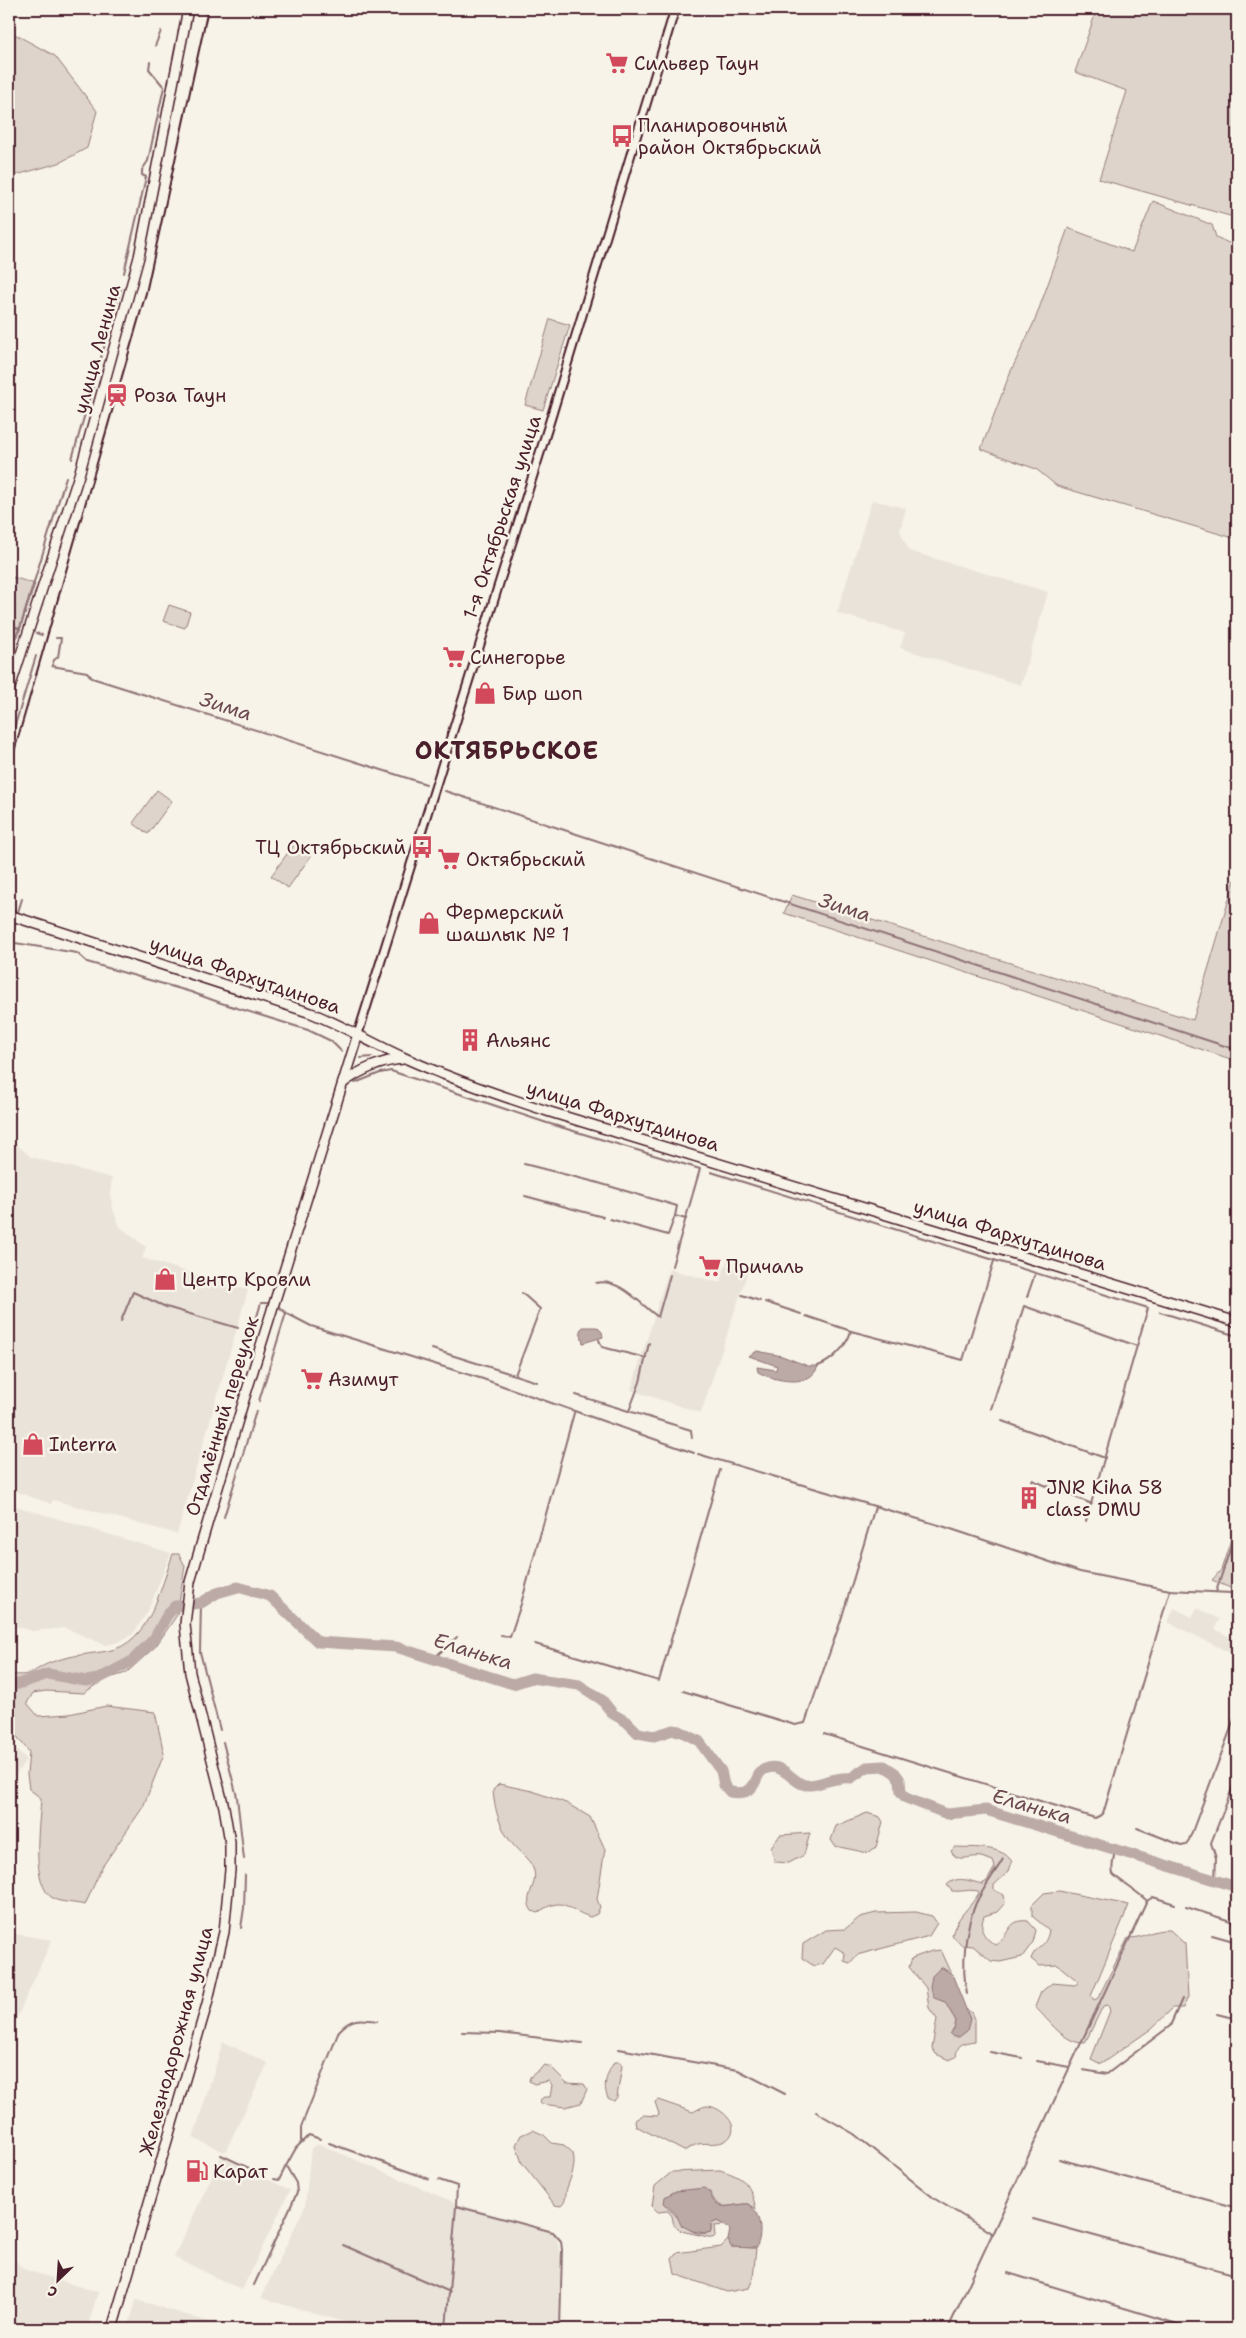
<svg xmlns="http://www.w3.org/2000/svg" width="1246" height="2338" font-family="'Shantell Sans',sans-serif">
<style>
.built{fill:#eae3da}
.green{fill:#ded4cc;stroke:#947a7c}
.water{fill:#bcaaa7;stroke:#8e7275}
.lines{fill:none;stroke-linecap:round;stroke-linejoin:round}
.stream{stroke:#8e7275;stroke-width:2}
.river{stroke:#bcaaa7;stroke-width:11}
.minor-casing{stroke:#4a1f2b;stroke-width:11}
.major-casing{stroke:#4a1f2b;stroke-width:12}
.minor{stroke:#f7f3e8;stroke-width:7}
.major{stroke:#f7f3e8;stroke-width:9}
.rail{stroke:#4a1f2b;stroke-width:2}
.labels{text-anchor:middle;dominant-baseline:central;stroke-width:5;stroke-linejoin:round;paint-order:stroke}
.poi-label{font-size:19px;fill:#4a1f2b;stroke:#f7f3e8;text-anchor:start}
.street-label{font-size:19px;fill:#4a1f2b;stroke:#f7f3e8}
.water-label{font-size:20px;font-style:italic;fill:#6c4950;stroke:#f7f3e8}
.district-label{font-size:24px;font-weight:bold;letter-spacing:1px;fill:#4a1f2b;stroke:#f7f3e8}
</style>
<rect width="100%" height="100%" fill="#f7f3e8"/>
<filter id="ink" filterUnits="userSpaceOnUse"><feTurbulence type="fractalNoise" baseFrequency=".02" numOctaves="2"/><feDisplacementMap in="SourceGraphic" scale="10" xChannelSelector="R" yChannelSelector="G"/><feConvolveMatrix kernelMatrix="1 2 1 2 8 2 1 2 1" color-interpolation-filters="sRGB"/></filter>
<g filter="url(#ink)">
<g class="built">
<path d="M872,500L906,508L900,531L909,551L1048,592L1021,685L900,648L905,633L837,613Z"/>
<path d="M9,1138L31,1157L112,1178L110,1194L113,1210L120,1227L146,1247L142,1258L248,1290L177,1534L53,1500L51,1504L9,1489Z"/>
<path d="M727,1260L749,1268L701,1413L631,1390L669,1269L720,1283Z"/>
<path d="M9,1504L171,1553L148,1611L133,1634L116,1643L105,1645L65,1628L32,1631L9,1624Z"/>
<path d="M1174,1608L1192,1617L1197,1608L1219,1619L1215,1629L1237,1641L1230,1653L1168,1622Z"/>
<path d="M9,1741L26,1759L9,1786Z"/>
<path d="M9,1933L52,1940L9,2035Z"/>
<path d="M223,2042L268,2063L225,2152L193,2138Z"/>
<path d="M319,2144L460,2205L552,2231L556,2235L561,2257L559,2329H368L261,2298L305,2206L311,2148Z"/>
<path d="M221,2157L290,2190L242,2290L174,2257Z"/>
<path d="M9,2256L13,2258L23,2269L98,2292L87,2329H9Z"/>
<path d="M136,2300H137L232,2329H128Z"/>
</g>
<g class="green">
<path d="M1097,9H1237V218L1099,179L1127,91L1075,72Z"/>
<path d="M9,31L55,56L97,111L87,148L59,163L9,177Z"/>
<path d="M1153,201L1212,225L1216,237L1237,247V539L1057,486L1036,469L981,449L1010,373L1035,320L1068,228L1132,252Z"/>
<path d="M550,319L570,325L543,410L525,405Z"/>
<path d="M9,576L35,584L18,637L9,641Z"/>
<path d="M169,605L190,612L185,628L163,621Z"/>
<path d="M157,790L172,801L148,834L133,823Z"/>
<path d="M295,843L311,856L288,888L271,876Z"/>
<path d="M1237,872V1061L784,913L792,895L1193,1020Z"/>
<path d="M1237,1521V1591L1212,1580L1221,1570Z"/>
<path d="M173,1554H179L185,1566L177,1615L156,1646L126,1673L103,1680L84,1693L46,1691L33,1693L27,1703L38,1716L69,1714L106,1706L155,1712L164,1754L143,1807L102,1867L85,1905C78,1903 59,1902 54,1899C29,1885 40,1822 41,1798L29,1789L27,1774L29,1752L15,1734L9,1733V1674C36,1678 32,1668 55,1661C72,1655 90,1654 108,1651C150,1643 160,1589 173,1554Z"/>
<path d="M499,1784L532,1791L566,1803L590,1817L605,1849L597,1899L600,1907L597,1914L590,1917C564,1908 564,1895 537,1913L532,1911C522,1897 538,1886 534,1871C530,1859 523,1856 515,1847C501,1832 494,1809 493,1790Z"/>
<path d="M867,1813L880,1817L883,1822L876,1847L868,1853L835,1846L831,1840L836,1826Z"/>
<path d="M810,1833L804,1855L789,1863L775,1862L771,1848L780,1835Z"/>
<path d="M955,1847C973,1848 1003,1845 1012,1862L1009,1871L994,1885V1890L1004,1895L1005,1903L997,1912L984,1916C979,1931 983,1936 995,1945C1010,1938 1006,1918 1028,1921L1036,1930L1033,1942L1022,1957L1000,1962L991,1961L973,1946L961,1945L952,1935C958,1914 968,1911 979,1893L978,1891C969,1889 962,1892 952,1891L947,1885C957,1875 970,1881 982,1884L987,1881L995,1867L993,1861C989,1860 985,1858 981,1857C970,1855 957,1864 951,1851Z"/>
<path d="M1059,1891L1129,1905L1091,1996L1094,2000L1098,1998L1128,1938C1146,1938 1150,1929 1170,1930L1185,1944L1188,1997L1183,2008H1173L1151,2029L1101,2064L1091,2059L1110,2011L1108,2005L1103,2006L1085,2043C1064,2044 1049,2020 1035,2007L1041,1992L1052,1983L1075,1985L1079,1982L1058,1965L1040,1966L1031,1959C1035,1946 1046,1949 1049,1930L1032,1916V1905L1044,1893Z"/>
<path d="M916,1912L932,1916L937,1923L929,1936L857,1955L850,1963L844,1961L845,1953L835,1947L823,1964L814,1966L802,1958L803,1944L826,1930L845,1929L860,1917L876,1913Z"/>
<path d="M941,1950L952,1974L941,1968L945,2002L956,2021L955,2029L950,2034L970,2019L965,2009L971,2012L975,2021V2041C962,2043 957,2044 956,2057L949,2060L936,2054L932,2048L937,2019L929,2008L926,1988L909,1967L912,1958L932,1951Z"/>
<path d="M614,2062H620L622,2066L617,2097L614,2101L608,2098C602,2085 607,2074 614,2062Z"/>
<path d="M545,2065L551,2067L567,2083L584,2084L587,2089L581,2103L565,2107L541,2104L540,2100L544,2097H550L552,2085L549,2081L534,2084L529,2081L530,2077Z"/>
<path d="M658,2100L693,2112C697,2110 703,2106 707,2106C719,2106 739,2123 731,2135C724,2147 709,2142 698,2144C694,2145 688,2149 684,2151L636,2126L635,2120L643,2115L657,2116L659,2114L655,2102Z"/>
<path d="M533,2130L544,2135L552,2143L564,2145L573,2153C576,2167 572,2174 567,2188C565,2195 567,2201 561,2206L555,2205L522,2163L516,2145L521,2135Z"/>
<path d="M720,2170C745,2178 750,2183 756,2209L749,2204C730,2203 719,2215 710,2192L676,2191L665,2197L667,2208C681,2217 689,2240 711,2232V2224L717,2221L726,2225L714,2226L715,2236L713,2238L681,2231L674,2226L672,2216L668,2211L658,2212L652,2206L655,2186L672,2172Z"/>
<path d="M728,2240L732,2247L756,2248L753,2279L749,2288L727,2292L675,2274L672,2258L676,2253L721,2247Z"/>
</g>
<g class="water">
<path d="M583,1327H597L602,1332L603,1337L583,1343L580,1330Z"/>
<path d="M757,1351L782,1356L808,1366H818C811,1389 774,1381 758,1372L757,1367L776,1370L777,1366L749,1356Z"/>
<path d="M941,1967L952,1974L970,2019L967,2031L959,2037H953L950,2034L954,2029L956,2021L945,2002L934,1998L930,1987L932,1976Z"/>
<path d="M704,2188C711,2192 711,2199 716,2204C723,2210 740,2203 749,2204C761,2214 763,2235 756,2248L731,2247L728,2240L730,2229L717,2221L711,2224V2232L706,2233L692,2231L681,2225L676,2214L664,2203L665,2197L676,2191Z"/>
</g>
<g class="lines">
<g class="stream">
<path d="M155,46L161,31"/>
<path d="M124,273L146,177L142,175V170L148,161L164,87L149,69L150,62"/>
<path d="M72,459L121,288"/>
<path d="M9,624L20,629"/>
<path d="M36,633L42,635"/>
<path d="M56,638H61L58,657L54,660L52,666L87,672L92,678L426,784"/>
<path d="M10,645L20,628L66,477"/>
<path d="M9,745L36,656"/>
<path d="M445,791L1237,1050"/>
<path d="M18,912L22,899"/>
<path d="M9,942L77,953L87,962L191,992L221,1003L308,1030L331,1041L341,1051"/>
<path d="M10,942L13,933"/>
<path d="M361,1058L372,1057"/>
<path d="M355,1083L380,1073L391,1071L547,1123L700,1169L672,1266"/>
<path d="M524,1164L595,1182L677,1206L675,1216L686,1219"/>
<path d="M711,1172L1148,1308L1086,1521"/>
<path d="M525,1196L603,1217"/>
<path d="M610,1219L668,1235L675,1216"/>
<path d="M596,1283C619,1277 641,1305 658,1317L670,1275"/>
<path d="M742,1295L760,1301"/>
<path d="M1027,1297L1035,1274"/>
<path d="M765,1302L801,1314"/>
<path d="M279,1307L286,1313L311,1326L483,1379L694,1453"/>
<path d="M1160,1312L1237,1336"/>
<path d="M806,1316L851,1331L963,1360L994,1261"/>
<path d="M121,1321L133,1292L166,1307L238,1328"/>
<path d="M247,1331L252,1333L261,1303H268"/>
<path d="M599,1340L602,1347L646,1358"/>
<path d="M432,1349L537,1382"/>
<path d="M818,1366C832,1361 847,1346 851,1331"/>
<path d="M515,1375L540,1309L522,1293"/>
<path d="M576,1395L691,1430L692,1438"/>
<path d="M259,1401L286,1313"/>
<path d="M991,1409L1024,1306L1137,1346"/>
<path d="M629,1411L640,1382L649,1343"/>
<path d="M1002,1421L1105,1458"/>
<path d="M698,1454L942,1526L1080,1572L1170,1590L1231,1593L1237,1598"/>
<path d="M1032,1480L1092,1504"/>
<path d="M224,1517L256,1411"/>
<path d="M1216,1592L1237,1528"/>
<path d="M201,1603L200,1652L220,1730"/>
<path d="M501,1635L510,1637L521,1604L574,1413"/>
<path d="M535,1644L659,1681L720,1470"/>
<path d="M433,1659L457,1637"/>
<path d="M683,1691L795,1725L805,1723L841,1620L875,1507"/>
<path d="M824,1734L1095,1818L1103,1814L1170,1590"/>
<path d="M223,1742L237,1797L244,1859"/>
<path d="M1137,1828L1181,1845L1186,1844L1189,1840L1237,1712"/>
<path d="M1115,1850C1114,1856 1111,1867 1113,1874C1113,1876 1142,1895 1147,1901"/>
<path d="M1232,1861L1237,1863"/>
<path d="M1215,1881L1216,1858L1211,1843L1237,1776"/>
<path d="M1186,1907L1237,1923"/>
<path d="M241,1928L244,1908L245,1875"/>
<path d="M1212,1935L1237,1942"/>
<path d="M967,1994C961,1967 965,1928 976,1903C983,1888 995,1873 1003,1859"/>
<path d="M1217,2014L1237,2019"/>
<path d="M462,2032L500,2033L582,2043"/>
<path d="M619,2049L738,2070L785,2094"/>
<path d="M990,2052L1022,2058"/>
<path d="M1037,2061L1069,2067"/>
<path d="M1083,2070L1107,2074L1170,2026L1182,1999"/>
<path d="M816,2112L854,2134L935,2199L993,2234"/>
<path d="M301,2141V2127L339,2031C351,2018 359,2018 377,2021"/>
<path d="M329,2143L429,2179"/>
<path d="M221,2155L264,2175"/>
<path d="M1059,2159L1237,2208"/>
<path d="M274,2179L279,2180L286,2166"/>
<path d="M439,2180L457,2186L456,2205"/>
<path d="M1033,2219L1237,2275"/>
<path d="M343,2245L450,2292"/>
<path d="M1008,2273L1194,2329"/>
<path d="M254,2285L297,2193L296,2183L286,2166L296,2148L309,2135L320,2139"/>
<path d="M446,2329L456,2206L553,2232L561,2241L562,2250L560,2329"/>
<path d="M948,2329L1147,1901L1153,1897L1175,1904"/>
</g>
<path class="river" d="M9,1687L48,1674L86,1681L98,1679L132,1661L154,1639L167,1615L175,1606L201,1603L217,1593L238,1587L270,1596L318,1642L396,1647L513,1684L532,1678L579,1685L602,1700L613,1714L627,1722L638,1733L654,1736L673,1730L680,1731L699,1741L721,1771L724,1785L730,1792C763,1797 750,1772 768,1768C782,1764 791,1779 802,1784C814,1789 835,1775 851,1778L867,1767L884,1766L895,1773L900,1780L901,1792L906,1798L947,1814L986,1810L1237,1887"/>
<defs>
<path id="minor" d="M358,1034L549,424L675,9"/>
<g id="major">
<path d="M9,691L79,475L139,257L188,9"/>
<path d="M9,915L311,1013C344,1026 375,1045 407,1059C454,1080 502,1096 550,1112L1237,1322"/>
<path d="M343,1083C360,1070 383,1060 404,1059"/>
<path d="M112,2329L207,2004L224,1932L230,1870V1842L224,1807L190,1673L185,1624L190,1582L243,1403L358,1034"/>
</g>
</defs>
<use href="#minor" class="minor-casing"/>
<use href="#major" class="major-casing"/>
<use href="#minor" class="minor"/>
<use href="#major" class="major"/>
<path class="rail" d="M9,769L146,293L208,9"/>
</g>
</g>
<defs>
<symbol id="supermarket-bare" viewBox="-9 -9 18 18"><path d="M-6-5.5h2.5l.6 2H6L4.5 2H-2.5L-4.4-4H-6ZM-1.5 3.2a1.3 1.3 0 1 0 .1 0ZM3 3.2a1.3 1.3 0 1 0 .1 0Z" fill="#d1495b" stroke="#f7f3e8" stroke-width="2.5" paint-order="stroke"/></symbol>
<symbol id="bus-bare" viewBox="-9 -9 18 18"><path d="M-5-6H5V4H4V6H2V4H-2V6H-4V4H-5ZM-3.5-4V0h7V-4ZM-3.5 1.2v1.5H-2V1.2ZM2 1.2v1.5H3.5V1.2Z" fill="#d1495b" stroke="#f7f3e8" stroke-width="2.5" paint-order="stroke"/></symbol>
<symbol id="station-bare" viewBox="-9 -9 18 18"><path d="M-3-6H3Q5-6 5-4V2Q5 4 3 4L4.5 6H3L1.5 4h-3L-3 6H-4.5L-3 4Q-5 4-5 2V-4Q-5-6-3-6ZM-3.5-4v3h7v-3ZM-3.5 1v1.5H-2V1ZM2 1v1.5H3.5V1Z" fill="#d1495b" stroke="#f7f3e8" stroke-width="2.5" paint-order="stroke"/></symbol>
<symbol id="shop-bare" viewBox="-9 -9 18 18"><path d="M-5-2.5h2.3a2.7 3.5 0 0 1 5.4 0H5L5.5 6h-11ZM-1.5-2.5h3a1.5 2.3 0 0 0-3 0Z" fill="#d1495b" stroke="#f7f3e8" stroke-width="2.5" paint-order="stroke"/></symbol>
<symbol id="building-bare" viewBox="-9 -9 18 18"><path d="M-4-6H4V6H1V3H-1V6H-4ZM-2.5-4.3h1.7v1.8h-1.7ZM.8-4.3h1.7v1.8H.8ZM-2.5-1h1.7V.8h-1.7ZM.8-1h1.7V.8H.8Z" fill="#d1495b" stroke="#f7f3e8" stroke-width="2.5" paint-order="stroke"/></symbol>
<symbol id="fuel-bare" viewBox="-9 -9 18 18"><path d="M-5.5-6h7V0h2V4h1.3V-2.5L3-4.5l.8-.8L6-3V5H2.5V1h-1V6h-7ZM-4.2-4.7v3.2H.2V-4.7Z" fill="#d1495b" stroke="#f7f3e8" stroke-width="2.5" paint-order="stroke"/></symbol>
</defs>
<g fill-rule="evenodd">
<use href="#supermarket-bare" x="601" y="47" width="32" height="32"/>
<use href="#bus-bare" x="606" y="120" width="32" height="32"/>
<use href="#station-bare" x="101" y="379" width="32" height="32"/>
<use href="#supermarket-bare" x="438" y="641" width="32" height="32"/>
<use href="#shop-bare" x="469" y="677" width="32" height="32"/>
<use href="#bus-bare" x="406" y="831" width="32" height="32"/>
<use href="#supermarket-bare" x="433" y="843" width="32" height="32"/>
<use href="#shop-bare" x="413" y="907" width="32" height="32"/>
<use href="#building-bare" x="454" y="1024" width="32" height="32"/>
<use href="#supermarket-bare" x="694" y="1250" width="32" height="32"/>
<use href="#shop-bare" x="149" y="1263" width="32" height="32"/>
<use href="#supermarket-bare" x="296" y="1363" width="32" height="32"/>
<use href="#shop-bare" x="17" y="1428" width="32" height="32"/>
<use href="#building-bare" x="1013" y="1482" width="32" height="32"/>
<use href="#fuel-bare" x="181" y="2155" width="32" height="32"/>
</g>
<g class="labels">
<g class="poi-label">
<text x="634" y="63">Сильвер Таун</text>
<text x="638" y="125">Планировочный<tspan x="638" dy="22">район Октябрьский</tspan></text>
<text x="134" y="395">Роза Таун</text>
<text x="470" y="657">Синегорье</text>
<text x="502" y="693">Бир шоп</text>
<text x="406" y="847" text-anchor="end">ТЦ Октябрьский</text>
<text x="466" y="859">Октябрьский</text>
<text x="446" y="912">Фермерский<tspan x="446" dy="22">шашлык № 1</tspan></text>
<text x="486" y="1040">Альянс</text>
<text x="726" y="1266">Причаль</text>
<text x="182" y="1279">Центр Кровли</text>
<text x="328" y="1379">Азимут</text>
<text x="49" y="1444">Interra</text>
<text x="1046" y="1487">JNR Kiha 58<tspan x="1046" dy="22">class DMU</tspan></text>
<text x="213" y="2171">Карат</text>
</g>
<g class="street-label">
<text transform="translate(97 349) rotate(-75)">улица Ленина</text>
<text transform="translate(502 517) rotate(-72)">1-я Октябрьская улица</text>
<text transform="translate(245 975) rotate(19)">улица Фархутдинова</text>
<text transform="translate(623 1116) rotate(17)">улица Фархутдинова</text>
<text transform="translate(1010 1235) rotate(17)">улица Фархутдинова</text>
<text transform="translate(222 1416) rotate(-73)">Отдалённый переулок</text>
<text transform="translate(176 2041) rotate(-75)">Железнодорожная улица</text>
</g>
<g class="water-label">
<text transform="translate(226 706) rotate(18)">Зима</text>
<text transform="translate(845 907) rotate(18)">Зима</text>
<text transform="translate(473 1651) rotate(17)">Еланька</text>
<text transform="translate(1032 1806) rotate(16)">Еланька</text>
</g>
<g class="district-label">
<text x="507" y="751">ОКТЯБРЬСКОЕ</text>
</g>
</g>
<rect width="1246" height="2338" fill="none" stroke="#f7f3e8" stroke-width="30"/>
<rect x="15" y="15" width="1216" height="2308" fill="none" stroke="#4a1f2b" stroke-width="2" filter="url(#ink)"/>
<g transform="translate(58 2280) rotate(205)" stroke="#f7f3e8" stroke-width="4" paint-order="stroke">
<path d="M0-4L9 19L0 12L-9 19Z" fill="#4a1f2b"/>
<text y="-8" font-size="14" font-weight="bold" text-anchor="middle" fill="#4a1f2b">С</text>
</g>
</svg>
